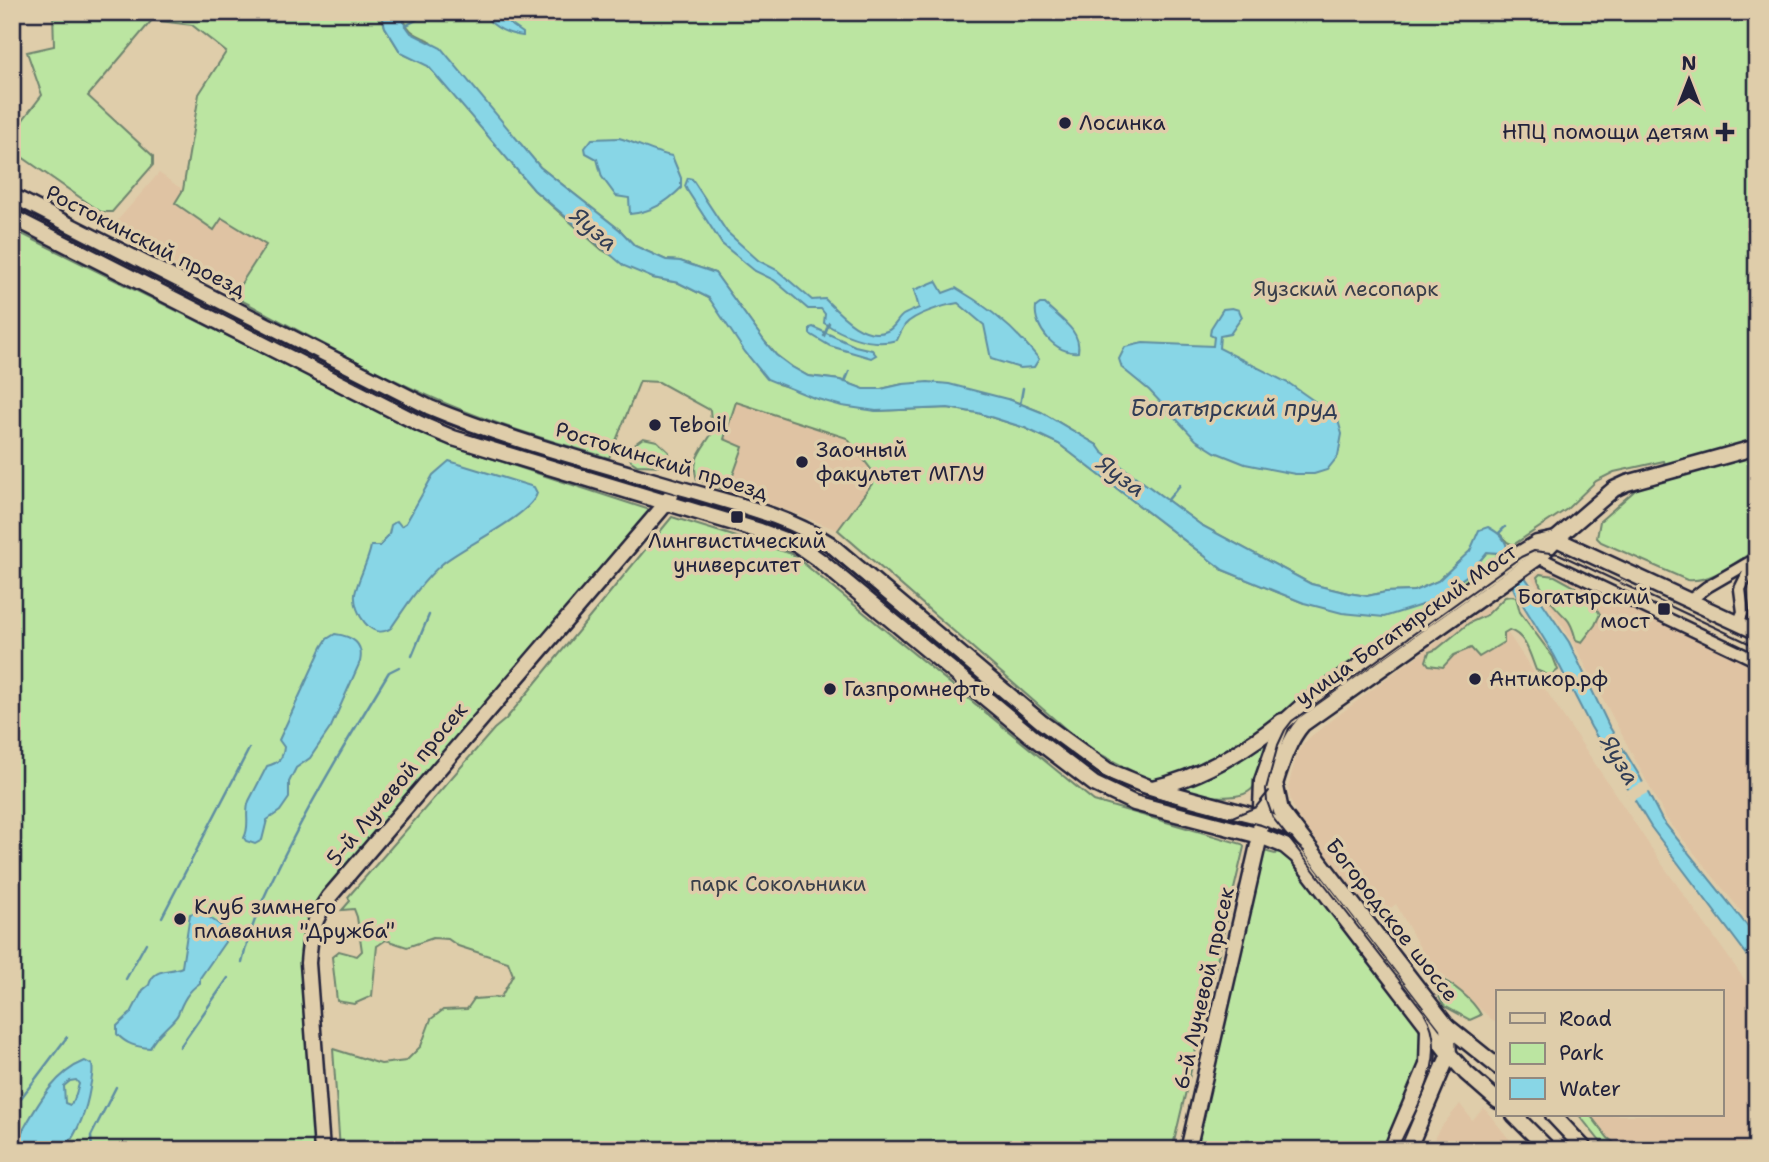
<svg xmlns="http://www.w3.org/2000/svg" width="1769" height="1162" font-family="'Shantell Sans',sans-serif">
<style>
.built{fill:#dfc3a3}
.green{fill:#bbe5a1;stroke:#6e846e;stroke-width:2}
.water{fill:#88d6e6;stroke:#5f8ea2;stroke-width:2;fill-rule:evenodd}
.pier{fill:#dfcdaa}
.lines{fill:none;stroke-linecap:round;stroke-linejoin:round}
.stream{stroke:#5f8ea2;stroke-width:2.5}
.street-casing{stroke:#22223b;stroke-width:15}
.secondary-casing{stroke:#22223b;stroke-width:19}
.street{stroke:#dfcdaa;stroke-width:10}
.secondary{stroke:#dfcdaa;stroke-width:14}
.tram{stroke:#22223b;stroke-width:2}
.poi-dot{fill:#22223b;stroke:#dfcdaa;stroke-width:2.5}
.labels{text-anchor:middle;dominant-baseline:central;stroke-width:7;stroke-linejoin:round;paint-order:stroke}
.poi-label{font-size:21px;fill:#22223b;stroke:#dfcdaa;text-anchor:start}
.street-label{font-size:21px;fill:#22223b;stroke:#dfcdaa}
.park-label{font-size:21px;fill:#393f4a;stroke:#dfcdaa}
.water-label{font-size:23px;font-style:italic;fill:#313d55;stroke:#dfcdaa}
</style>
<rect width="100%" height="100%" fill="#dfcdaa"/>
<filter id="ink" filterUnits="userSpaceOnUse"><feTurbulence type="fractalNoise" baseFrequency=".0143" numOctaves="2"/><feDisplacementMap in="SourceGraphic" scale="14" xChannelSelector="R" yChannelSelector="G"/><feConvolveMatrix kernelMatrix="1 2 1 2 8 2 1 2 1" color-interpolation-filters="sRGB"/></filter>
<g filter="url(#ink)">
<g class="built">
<path d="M159,173L183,190L175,204L213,230L222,218L266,245L233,296L110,229Z"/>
<path d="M736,402L847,438L877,477L838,530L775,506L727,492L743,447L723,439Z"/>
<path d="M1549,570L1713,646L1757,669V931L1666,818L1573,642L1531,577L1539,571Z"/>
<path d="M1489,605L1664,867L1757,997V1150H1619L1586,1115H1722V992H1498V1025L1427,961L1396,904L1377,919L1297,816L1291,802L1288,788L1295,760L1301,747L1310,737L1387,678Z"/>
<path d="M1460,1104L1472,1120L1484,1108L1518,1150H1429L1438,1131Z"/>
</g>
<g class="green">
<path d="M53,12H381L385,27L401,53L428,65L534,190L602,250L653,278L679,283L709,298L778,384L876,411L948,408L978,413L1025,428L1059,444L1223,570L1304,603H1428L1469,574L1487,552L1498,553L1495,560L1271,721L1210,761L1160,782L1145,778L1085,746L838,530L877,477L847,438L736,402L724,439L743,447L727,492L715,485L697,480C690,459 703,449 712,433L710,410L659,382L640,381L609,458C554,442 500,426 447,404C374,373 304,333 233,296L266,245L222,218L214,230L175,203L183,190L199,94L226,52L192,25L152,20L88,96L153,156V165L112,212H101L12,150V134L42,95L27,52L54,46Z"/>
<path d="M402,12H1757V441L1665,465L1664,461L1614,472L1596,481L1567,509L1513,545L1507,542L1499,533L1470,551L1438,581L1414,591L1386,592L1367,596L1348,593L1311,584L1201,525L1101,452L1097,445L1041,412L1011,400L903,384L881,389H863L840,380L808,376L792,367L776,355L765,342L715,273L680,261L666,260L635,246L620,230L540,167L429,40C413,34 405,29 402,12Z"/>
<path d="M12,229L441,442L650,510L317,904L306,922L301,945L317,1150H12Z"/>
<path d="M643,438L657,441L669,452L666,466L637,465L631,461L628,449Z"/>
<path d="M1757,454V549C1736,561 1712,583 1687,580L1601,542L1597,538L1600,521L1640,486Z"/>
<path d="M672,517L792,554L1094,801L1242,844L1244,847L1172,1150H340L333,1049L381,1064L406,1061L421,1046L431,1019L443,1010L467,1009L474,999L501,997L513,975L508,962L458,946L448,939L433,938L407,947L386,940L377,946L372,996L354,1004L337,1001L332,957L339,951L357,956L362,951L357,917L354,909L342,910L350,901L348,897L494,729L506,719Z"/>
<path d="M1540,574L1555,576L1586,593L1600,614L1595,625L1582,642L1576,640C1574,633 1572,624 1567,619C1555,607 1542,593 1537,577Z"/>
<path d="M1511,596L1516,597L1520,612L1553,657L1558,670L1550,676L1536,670C1530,655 1526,635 1509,630L1504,633V642L1479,657L1471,648L1454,655L1443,667L1429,665L1426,661L1429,652L1437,649L1469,623L1487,615L1505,597Z"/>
<path d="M1269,739C1264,754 1261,773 1254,786C1243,805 1192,794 1175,788Z"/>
<path d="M1264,851L1275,854L1279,851L1290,859L1414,1017L1423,1033L1425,1052L1386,1150H1196Z"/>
<path d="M1435,977C1452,982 1473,1000 1481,1015L1470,1020L1444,1006L1433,985Z"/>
<path d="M1579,1115H1590L1608,1138L1623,1150H1607Z"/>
</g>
<g class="water">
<path d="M381,12H402L404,23L411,33L441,48L540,167L620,230L635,246L666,260L680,261L715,273L765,342L776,355L792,367L808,376L840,380L864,389H881L903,384L928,382L949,384L1011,400L1041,412L1097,445L1102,452L1201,525L1311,584L1348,593L1367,596L1386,592L1414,591L1438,581L1470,551L1479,530L1488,527C1499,533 1506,538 1508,552L1569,642L1609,726L1639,775L1662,820L1757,938V968L1651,827L1591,727L1554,655L1515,592L1498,553L1487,552L1469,574L1428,603L1384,617L1342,613L1304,603L1223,570L1059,444L1025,428L978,413L948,408L876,411L842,406L814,398L767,379L745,352L709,298L679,283L653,278L624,266L534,190L428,66L401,53L385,27Z"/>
<path d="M482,12H493L523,33V36C506,34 492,27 482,12Z"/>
<path d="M619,138C637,143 654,153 672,156L681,178V188C666,203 651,212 630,214L629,198L616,196L602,177L597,159L586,153L585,148L592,139Z"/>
<path d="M688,178L692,179L727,232L759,261L777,270L812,300L825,299C839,313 864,341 887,331C895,328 897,319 903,315C908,312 914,310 919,308L914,290L936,281L943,293L956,288C989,307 1016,330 1039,359L1034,367L1020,368L991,359L984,325L958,303C945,305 914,314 905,325C902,329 899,336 897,340C872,347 845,336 824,323L825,314L821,309H808L774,280L755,271L722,244L687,190L685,186Z"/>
<path d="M1040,304H1045C1059,318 1082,331 1078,352C1056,355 1033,327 1036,307Z"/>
<path d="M1232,308L1239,310L1242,317L1230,334L1220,336L1219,348L1290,384L1337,417L1342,434L1338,456L1327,470L1314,474H1295L1245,464L1215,452L1196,440L1149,390L1122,368L1119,359L1125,347L1143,343L1213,346L1214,337L1210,335L1211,328L1223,309Z"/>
<path d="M813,327L855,346L872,350L876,355L871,358L830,346L810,334V328Z"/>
<path d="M449,461L534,487L537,493C532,515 462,547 442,564C422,581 406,606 391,628C371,642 353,611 355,594C358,578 368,563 371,546H380L389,534L391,525L397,521L401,526L406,523L433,475Z"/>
<path d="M335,634C353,636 364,644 360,662L331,727L310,758L296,768L289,782V798L280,811L267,820L262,840L255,844L246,841L244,838C251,825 244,814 249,801L267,766C279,763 283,758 284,747L279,740L322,647L327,639Z"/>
<path d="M200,911L226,929L225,942L200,978V983C188,991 183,1001 178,1014C174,1023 155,1034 150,1048C136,1047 126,1044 117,1034V1026L131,1013L143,990L149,985C154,967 169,973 182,967L190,914Z"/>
<path d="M85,1061L92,1065C94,1073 91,1080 90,1088C86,1112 79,1130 64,1150H31L29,1146L20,1142L19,1137C36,1108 52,1074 85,1061ZM70,1081L76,1080L79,1084L74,1100L70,1105L65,1103L64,1086Z"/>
</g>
<path class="pier" d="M1646,781L1651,791L1632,801L1625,791Z"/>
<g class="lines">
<g class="stream">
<path d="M427,14L430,12"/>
<path d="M405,26L420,18"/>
<path d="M824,336L829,323"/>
<path d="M845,382L849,372"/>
<path d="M1020,405L1023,388"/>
<path d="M1167,501L1180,485"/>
<path d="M1499,533L1505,527"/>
<path d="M412,656L429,615"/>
<path d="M162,917L249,749"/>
<path d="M242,963C251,921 270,883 290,844C320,785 355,728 389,672L399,667"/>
<path d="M126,979L146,943"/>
<path d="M180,1047L228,978"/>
<path d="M12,1110L67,1037"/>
<path d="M92,1150L91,1136L116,1087"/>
</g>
<defs>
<g id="street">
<path d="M1536,556L1757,661"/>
<path d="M1689,601L1707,587L1757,558"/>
<path d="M1738,623L1743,612L1740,589L1754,561"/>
</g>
<g id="secondary">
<path d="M12,196L430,408C509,440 593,463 675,487C728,503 783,513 830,544L1042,723L1107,770L1151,788L1262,818L1296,831"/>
<path d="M12,217L420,424L453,438L760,531L798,545L819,560L1030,735L1094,784L1134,803L1260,836L1285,846L1297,856L1449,1054L1466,1073L1498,1101"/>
<path d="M1556,539L1757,632"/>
<path d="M1276,787L1281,811L1447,1026L1449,1054L1408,1150"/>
<path d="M1152,788C1200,778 1244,751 1282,721"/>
<path d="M1263,817C1277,787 1281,749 1303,724L1540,556L1556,539L1614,489L1627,483L1757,447"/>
<path d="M1447,1026L1498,1067"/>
<path d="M1514,1115L1549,1150"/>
<path d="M1553,1115L1586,1150"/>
<path d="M322,1150L308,963C310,935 313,920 329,897L663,507L671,495"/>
<path d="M1188,1150L1260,836L1262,781L1282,724L1302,706L1519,554L1537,543L1556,539"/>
<path d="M1391,1150L1427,1065L1428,1028"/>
</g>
</defs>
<use href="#street" class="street-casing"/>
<use href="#secondary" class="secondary-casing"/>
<use href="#street" class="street"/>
<use href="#secondary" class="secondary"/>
<g class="tram">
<path d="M12,204L426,414C509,449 599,471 686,497C734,512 783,522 825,550L1037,728L1102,776L1123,787L1191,808L1261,825L1285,834L1304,851"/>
<path d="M1230,818L1256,807L1269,791"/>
<path d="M1397,1150C1415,1109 1452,1056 1424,1012L1273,818L1267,801L1266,789L1278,745L1285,730L1292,721L1521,557L1534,551L1559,554L1757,647"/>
</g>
</g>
</g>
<g class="poi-dot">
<circle cx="1065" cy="123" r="7"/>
<path d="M1721.5 121.5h7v7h7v7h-7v7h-7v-7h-7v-7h7z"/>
<circle cx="655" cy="425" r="7"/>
<circle cx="802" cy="462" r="7"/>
<rect x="730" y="510" width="14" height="14" rx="3.5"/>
<rect x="1657" y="602" width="14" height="14" rx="3.5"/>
<circle cx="1475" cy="679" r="7"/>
<circle cx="830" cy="689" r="7"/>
<circle cx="180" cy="919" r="7"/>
</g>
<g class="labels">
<g class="poi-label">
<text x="1079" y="123">Лосинка</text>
<text x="1709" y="132" text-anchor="end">НПЦ помощи детям</text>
<text x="669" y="425">Teboil</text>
<text x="816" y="450">Заочный<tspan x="816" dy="24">факультет МГЛУ</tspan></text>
<text x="737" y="541" text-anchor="middle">Лингвистический<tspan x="737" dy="24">университет</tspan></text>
<text x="1650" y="597" text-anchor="end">Богатырский<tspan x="1650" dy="24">мост</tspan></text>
<text x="1489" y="679">Антикор.рф</text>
<text x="844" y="689">Газпромнефть</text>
<text x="194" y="907">Клуб зимнего<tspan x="194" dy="24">плавания "Дружба"</tspan></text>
</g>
<g class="street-label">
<text transform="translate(146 241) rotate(27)">Ростокинский проезд</text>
<text transform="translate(662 461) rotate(17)">Ростокинский проезд</text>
<text transform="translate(1406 625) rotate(-35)">улица Богатырский Мост</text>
<text transform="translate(397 784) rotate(-50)">5-й Лучевой просек</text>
<text transform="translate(1392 920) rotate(52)">Богородское шоссе</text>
<text transform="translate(1204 988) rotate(-77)">6-й Лучевой просек</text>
</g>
<g class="park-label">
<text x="1346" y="289">Яузский лесопарк</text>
<text x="778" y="884">парк Сокольники</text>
</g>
<g class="water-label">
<text transform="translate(594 229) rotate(40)">Яуза</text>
<text x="1234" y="408">Богатырский пруд</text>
<text transform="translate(1121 476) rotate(36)">Яуза</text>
<text transform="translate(1620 760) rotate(59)">Яуза</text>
</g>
</g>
<rect width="1769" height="1162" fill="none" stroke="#dfcdaa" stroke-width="42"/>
<rect x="21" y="21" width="1727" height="1120" fill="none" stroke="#22223b" stroke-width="2.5" filter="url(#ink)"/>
<rect x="1496" y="990" width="228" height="126" fill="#dfcdaa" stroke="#93897e" stroke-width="2"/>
<rect x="1510" y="1013" width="35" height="10" fill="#dfcdaa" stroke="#93897e" stroke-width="2"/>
<text x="1559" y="1026" font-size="21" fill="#22223b">Road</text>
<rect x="1510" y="1043" width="35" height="21" fill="#bbe5a1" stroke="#93897e" stroke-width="2"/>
<text x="1559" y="1060" font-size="21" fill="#22223b">Park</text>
<rect x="1510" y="1078" width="35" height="21" fill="#88d6e6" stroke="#93897e" stroke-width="2"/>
<text x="1559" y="1096" font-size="21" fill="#22223b">Water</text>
<g transform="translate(1689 80)" stroke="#dfcdaa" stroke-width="5" paint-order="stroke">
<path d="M0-5L12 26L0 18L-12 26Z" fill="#22223b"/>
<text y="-10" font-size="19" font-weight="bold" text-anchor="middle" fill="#22223b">N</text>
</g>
</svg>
